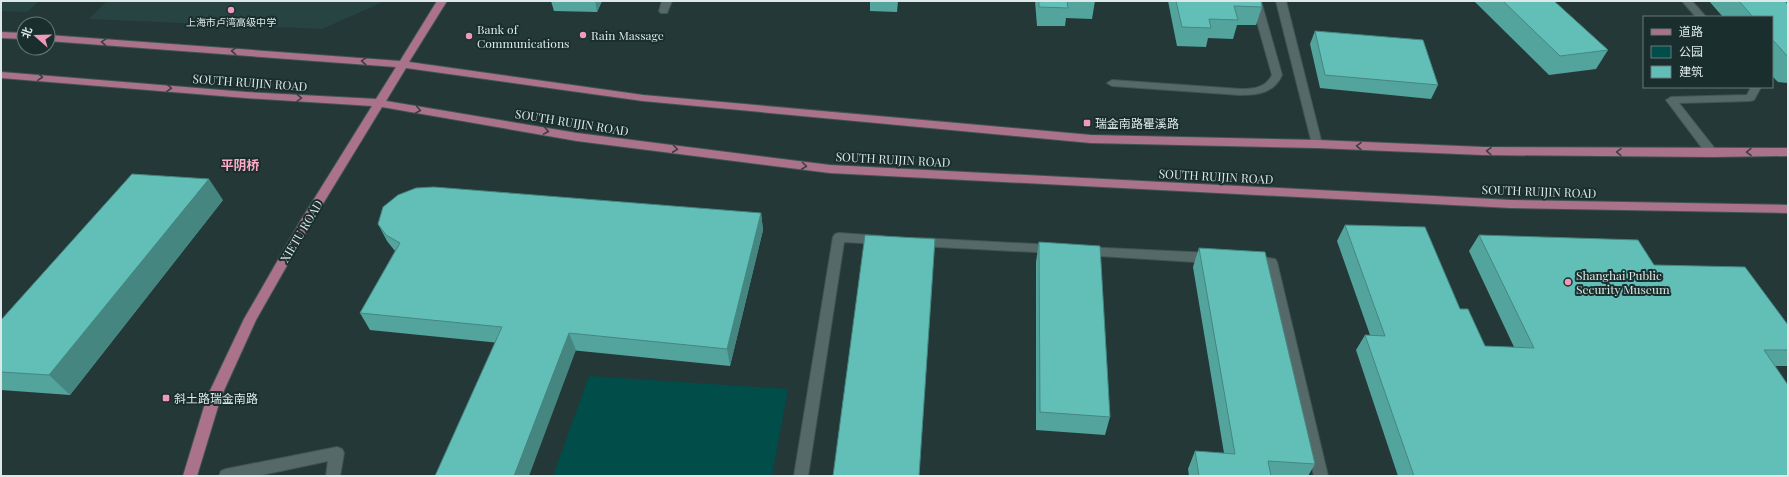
<svg xmlns="http://www.w3.org/2000/svg" width="1789" height="477" font-family="'Playfair Display','Noto Sans SC',serif">
<style>
.built{fill:#274442}
.green{fill:#014d49}
.lines{fill:none;stroke-linecap:round;stroke-linejoin:round}
.minor-casing{stroke:#425453;stroke-width:2}
.major-casing{stroke:#425453;stroke-width:2}
.minor{fill:#556a68;fill-rule:evenodd}
.major{fill:#ab738a;fill-rule:evenodd}
.wall{fill:#54a49e}
.shaded-wall{fill:#458681}
.building{fill:#62bfb8;stroke:#458681}
.oneway{stroke:#3e3f44}
.poi-dot{fill:#ef9ab8;stroke:#1a2e2d;stroke-width:1.5}
.labels{text-anchor:middle;dominant-baseline:central;stroke-width:4;stroke-linejoin:round;paint-order:stroke}
.far-poi-label{font-size:10px;fill:#dde9e8;stroke:#1a2e2d}
.poi-label{font-size:12px;fill:#dde9e8;stroke:#1a2e2d;text-anchor:start}
.street-label{font-size:12px;fill:#dde9e8;stroke:#1a2e2d}
.neighbourhood-label{font-size:13px;font-weight:bold;fill:#fdacc8;stroke:#1a2e2d}
</style>
<rect width="100%" height="100%" fill="#243937"/>
<g class="built">
<path d="M1,1H39L27,12L1,11Z"/>
<path d="M107,1H385L322,29L89,19Z"/>
</g>
<path class="green" d="M589,376L788,389L772,476H553Z"/>
<g class="lines">
<defs>
<g id="minor">
<path d="M662,1H672L667,13H661L659,11Z"/>
<path d="M1251,1H1261L1282,75C1274,93 1258,95 1240,95L1112,86L1107,83L1112,80L1240,89C1253,89 1266,88 1272,75Z"/>
<path d="M1276,1H1286L1322,144L1321,147H1313L1312,144Z"/>
<path d="M1682,1H1692L1706,17H1696Z"/>
<path d="M1751,87H1761L1754,100L1750,101L1679,103L1716,150L1718,153L1716,156H1708L1666,100L1671,97L1747,95Z"/>
<path d="M839,233L882,236L886,237L888,240L886,243L882,244L844,242L808,476H794L833,237L835,234Z"/>
<path d="M920,238L1053,245L1057,246L1059,249L1057,252L1053,253L920,246L916,245L914,242L916,239Z"/>
<path d="M1084,247L1211,253L1215,255L1217,258L1215,261L1211,263L1084,255L1080,254L1078,251L1080,248Z"/>
<path d="M1252,256L1275,259L1277,262L1328,476H1314L1266,266L1248,264L1246,261L1248,258Z"/>
<path d="M337,447L342,449L344,453L340,476H326L328,461L257,476H219L221,471L226,469Z"/>
</g>
<g id="major">
<path d="M437,1H447L409,62L643,95L1091,135L1317,140L1483,147L1788,148V156L1712,157L1483,155L1317,148L1091,143L643,101L406,68L386,101L577,133L830,165L1511,200L1788,205V213L1511,208L830,173L577,141L382,107L310,225L256,320L221,397L197,476H183L207,397L244,319L301,220L372,106L246,98L1,78V72L246,92L376,99L396,67L48,41V35L400,61Z"/>
<path d="M1,32L24,33V39L1,38Z"/>
</g>
</defs>
<use href="#minor" class="minor-casing"/>
<use href="#major" class="major-casing"/>
<use href="#minor" class="minor"/>
<use href="#major" class="major"/>
</g>
<g class="wall">
<path d="M551,1H602L597,12L554,11Z"/>
<path d="M870,1H898L897,12L870,11Z"/>
<path d="M1035,1H1095L1092,19L1066,18L1065,26H1037Z"/>
<path d="M1168,1H1261L1262,7L1256,25H1237L1233,39L1208,38L1206,47L1177,46Z"/>
<path d="M1474,1H1554L1608,50L1596,69L1549,75Z"/>
<path d="M1709,1H1785L1788,5V83L1778,82L1772,76V17H1723Z"/>
<path d="M1315,31L1438,85L1431,99L1320,88L1310,44Z"/>
<path d="M223,200L70,395L1,390V320Z"/>
<path d="M761,213L763,230L730,366L370,330L360,313L395,251L387,241L378,224Z"/>
<path d="M1345,225L1460,309L1485,346L1514,347L1469,251L1479,235L1654,265L1788,325V366H1775L1788,476H1398L1356,350L1365,335H1370L1337,241Z"/>
<path d="M1039,242L1110,417L1105,435L1036,430V262Z"/>
<path d="M1199,248L1315,464L1308,476H1189L1188,469L1195,451L1224,453L1193,267Z"/>
</g>
<g class="shaded-wall">
<path d="M595,1H602L597,12Z"/>
<path d="M209,179L223,200L70,395L49,375Z"/>
<path d="M761,213L763,230L730,366L727,349Z"/>
<path d="M569,333L576,350L529,476H514Z"/>
</g>
<g class="building">
<path d="M1039,1H1067L1068,8L1039,7Z"/>
<path d="M1176,1H1261L1262,7L1234,6L1238,20L1209,19L1211,28L1182,27Z"/>
<path d="M1503,1H1554L1608,50L1560,56Z"/>
<path d="M1739,1H1785L1788,5V57L1772,39V17H1753Z"/>
<path d="M1315,31L1423,40L1438,85L1325,75Z"/>
<path d="M132,174L209,179L49,375L1,372V320Z"/>
<path d="M434,187L761,213L727,349L569,333L514,476H435L502,327L360,313L400,243L386,235L378,224L383,207L398,195L416,188Z"/>
<path d="M1345,225L1425,227L1460,309H1468L1485,346L1534,348L1479,235L1638,240L1654,265L1745,267L1788,325V350H1764L1788,385V476H1414L1365,335L1385,336Z"/>
<path d="M865,235L935,239L919,476H833Z"/>
<path d="M1039,242L1100,246L1110,417L1040,412Z"/>
<path d="M1199,248L1265,252L1315,464L1268,461L1271,476H1199L1195,451L1235,454Z"/>
</g>
<defs><path id="oneway-chevron" d="M-2-3.5L2.5 0L-2 3.5" fill="none" stroke-width="1.6" stroke-linecap="round" stroke-linejoin="round"/></defs>
<g class="oneway">
<use href="#oneway-chevron" transform="translate(104 42) rotate(-176)"/>
<use href="#oneway-chevron" transform="translate(234 51) rotate(-176)"/>
<use href="#oneway-chevron" transform="translate(364 61) rotate(-176)"/>
<use href="#oneway-chevron" transform="translate(40 77) rotate(5)"/>
<use href="#oneway-chevron" transform="translate(169 88) rotate(5)"/>
<use href="#oneway-chevron" transform="translate(299 98) rotate(3)"/>
<use href="#oneway-chevron" transform="translate(418 110) rotate(10)"/>
<use href="#oneway-chevron" transform="translate(546 131) rotate(10)"/>
<use href="#oneway-chevron" transform="translate(1359 146) rotate(-178)"/>
<use href="#oneway-chevron" transform="translate(675 149) rotate(7)"/>
<use href="#oneway-chevron" transform="translate(1489 151) rotate(-179)"/>
<use href="#oneway-chevron" transform="translate(1619 152) rotate(-179)"/>
<use href="#oneway-chevron" transform="translate(1749 152) rotate(179)"/>
<use href="#oneway-chevron" transform="translate(804 166) rotate(7)"/>
</g>
<g class="poi-dot">
<circle cx="231" cy="10" r="4"/>
<circle cx="583" cy="35" r="4"/>
<circle cx="469" cy="36" r="4"/>
<rect x="1083" y="119" width="8" height="8" rx="2"/>
<circle cx="1568" cy="282" r="4"/>
<rect x="162" y="394" width="8" height="8" rx="2"/>
</g>
<g class="labels">
<g class="far-poi-label">
<text x="231" y="22">上海市卢湾高级中学</text>
</g>
<g class="poi-label">
<text x="477" y="29">Bank of<tspan x="477" dy="14">Communications</tspan></text>
<text x="591" y="35">Rain Massage</text>
<text x="1095" y="123">瑞金南路瞿溪路</text>
<text x="1576" y="275">Shanghai Public<tspan x="1576" dy="14">Security Museum</tspan></text>
<text x="174" y="398">斜土路瑞金南路</text>
</g>
<g class="street-label">
<text transform="translate(250 82) rotate(4)">SOUTH RUIJIN ROAD</text>
<text transform="translate(572 122) rotate(9)">SOUTH RUIJIN ROAD</text>
<text transform="translate(893 159) rotate(3)">SOUTH RUIJIN ROAD</text>
<text transform="translate(1216 176) rotate(3)">SOUTH RUIJIN ROAD</text>
<text transform="translate(1539 191) rotate(2)">SOUTH RUIJIN ROAD</text>
<text transform="translate(301 231) rotate(-59)">XIETU ROAD</text>
</g>
<g class="neighbourhood-label">
<text x="240" y="164">平阴桥</text>
</g>
</g>
<rect width="1789" height="477" fill="none" stroke="#dde9e8" stroke-width="4"/>
<rect x="1643" y="16" width="130" height="72" fill="#1a2e2d" stroke="#687978"/>
<rect x="1651" y="29" width="20" height="6" fill="#ab738a" stroke="#687978"/>
<text x="1679" y="36" font-size="12" fill="#dde9e8">道路</text>
<rect x="1651" y="46" width="20" height="12" fill="#014d49" stroke="#687978"/>
<text x="1679" y="56" font-size="12" fill="#dde9e8">公园</text>
<rect x="1651" y="66" width="20" height="12" fill="#62bfb8" stroke="#687978"/>
<text x="1679" y="76" font-size="12" fill="#dde9e8">建筑</text>
<g transform="translate(36 36) rotate(290)"><circle r="19" fill="#1a2e2d" stroke="#687978"/>
<path d="M0-3L7 15L0 10L-7 15Z" fill="#ef9ab8"/>
<text y="-6" font-size="11" font-weight="bold" text-anchor="middle" fill="#dde9e8">北</text>
</g>
</svg>
